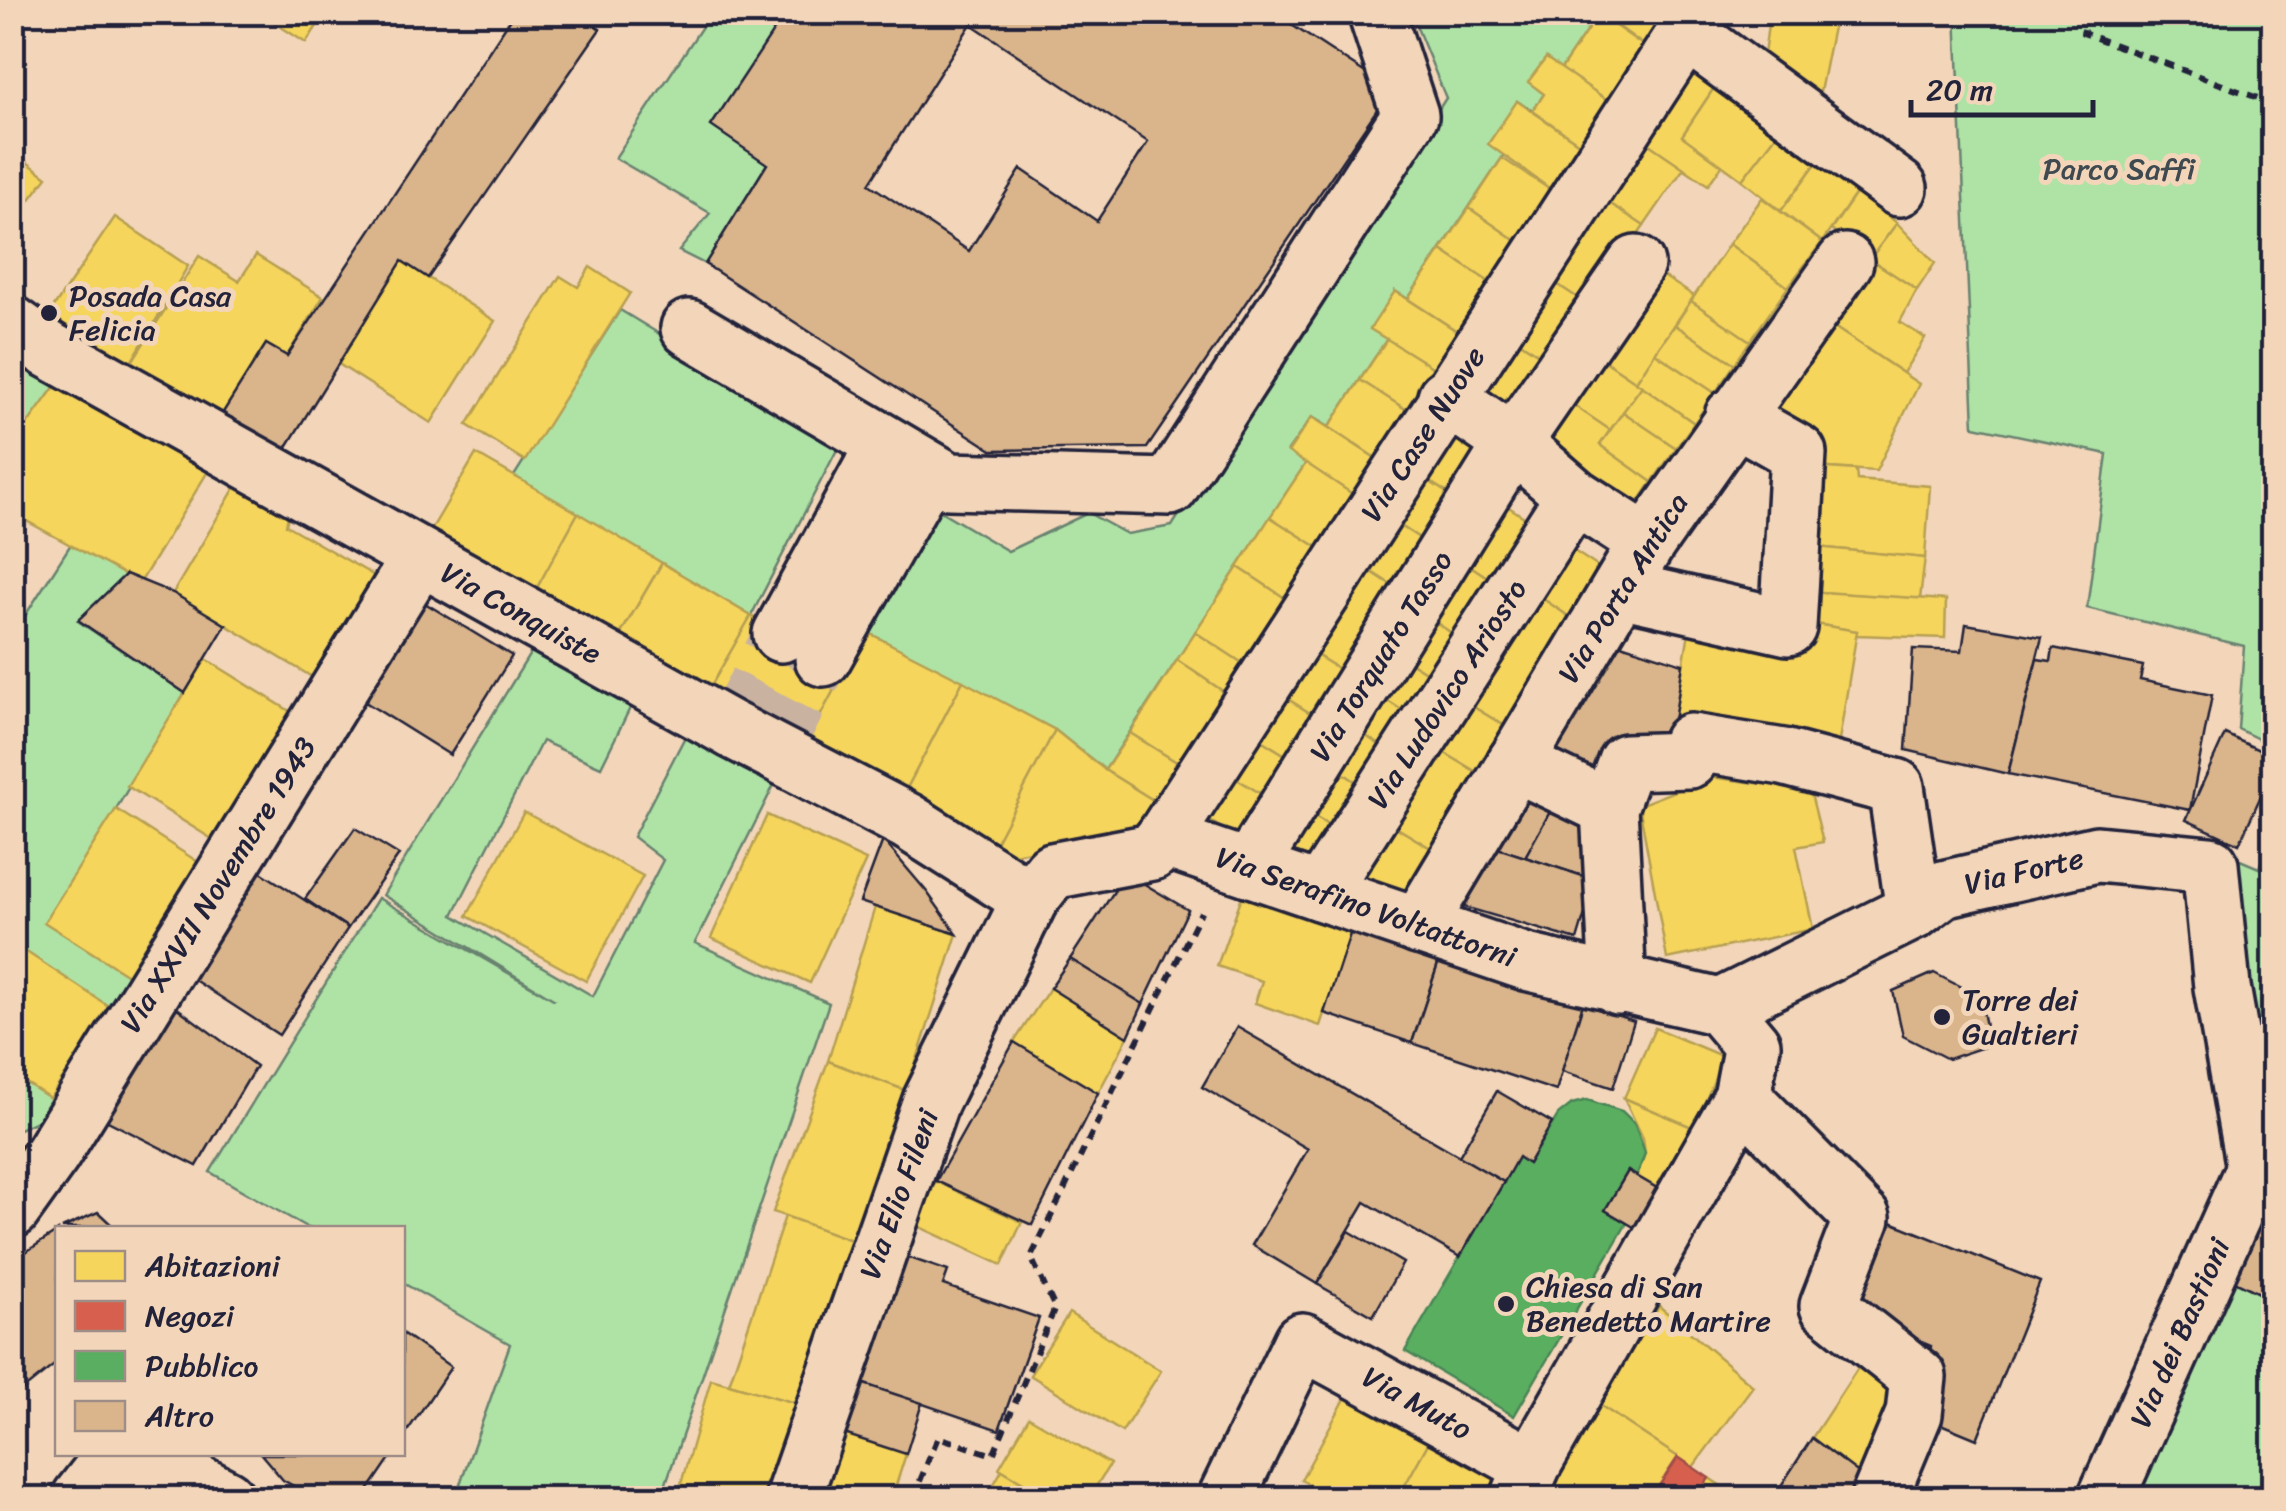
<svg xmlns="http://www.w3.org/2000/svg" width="2286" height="1511" font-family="Sriracha,sans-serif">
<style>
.green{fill:#afe3a5;stroke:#688270;stroke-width:2.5}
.homes{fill:#f6d55c;stroke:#b69f52;stroke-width:2.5}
.shops{fill:#d6604d;stroke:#a04d48;stroke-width:2.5}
.public{fill:#5aae61;stroke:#498456;stroke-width:2.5}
.building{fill:#dab58b;stroke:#22223b;stroke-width:2.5;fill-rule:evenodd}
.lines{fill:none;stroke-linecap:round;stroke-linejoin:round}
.minor-tunnel{stroke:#c9b2a0;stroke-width:55;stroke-dasharray:55 28;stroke-linecap:butt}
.minor-casing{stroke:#22223b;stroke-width:62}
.path{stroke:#22223b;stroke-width:6;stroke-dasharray:10 8;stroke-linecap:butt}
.minor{stroke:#f3d6b9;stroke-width:55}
.poi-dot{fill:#22223b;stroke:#f3d6b9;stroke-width:4}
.labels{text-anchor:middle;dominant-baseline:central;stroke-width:10;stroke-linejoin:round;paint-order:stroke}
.park-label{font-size:30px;fill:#3e4950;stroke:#f3d6b9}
.poi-label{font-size:30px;fill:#22223b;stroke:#f3d6b9;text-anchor:start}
.street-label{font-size:30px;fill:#22223b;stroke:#f3d6b9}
</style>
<rect width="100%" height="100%" fill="#f3d6b9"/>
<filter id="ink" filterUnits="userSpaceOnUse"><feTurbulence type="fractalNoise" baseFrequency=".01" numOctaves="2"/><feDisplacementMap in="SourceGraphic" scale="20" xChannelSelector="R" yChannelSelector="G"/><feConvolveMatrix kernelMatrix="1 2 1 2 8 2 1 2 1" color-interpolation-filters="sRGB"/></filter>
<g filter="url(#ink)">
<g class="green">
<path d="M711,13H786L767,164L705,264L679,251L710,213L615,158Z"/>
<path d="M1411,13H1599L1561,69L1546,58L1529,82L1544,94L1533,111L1517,101L1504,155L1408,299L1395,291L1387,339L1329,427L1312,417L1288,451L1306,463L1105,770L1055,730L865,631L937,509L1008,551L1088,513L1127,534L1172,526L1446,98Z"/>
<path d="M1956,13H2273V746L2238,729L2244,646L2087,608L2107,454L1974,426Z"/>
<path d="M620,310L840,444L751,616L514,476Z"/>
<path d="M13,354L56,385L13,445Z"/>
<path d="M71,544L126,574L78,621L185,693L116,809L134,979L54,1113L13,1132L12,636Z"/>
<path d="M534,647L632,704L601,767L542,741L453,915L593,996L663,860L633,837L688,731L777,779L695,943L829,1003L661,1498H455L510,1344L403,1283L402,1228H308L210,1172L378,898L555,1000L383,895Z"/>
<path d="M2273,829V1065L2254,1056L2233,857L2259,868Z"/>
<path d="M2224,1276L2273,1300V1498H2123Z"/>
</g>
<g class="homes">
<path d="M258,12H326L306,43Z"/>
<path d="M1599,12H1674L1653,52Z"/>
<path d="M1745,12H1836L1818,102L1762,70L1768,25L1744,19Z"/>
<path d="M1598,14L1653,52L1619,108L1561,69Z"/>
<path d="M1692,55L1722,76L1682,136L1723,164L1708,185L1637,136Z"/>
<path d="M1546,58L1619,108L1589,150L1533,111L1544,94L1528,82Z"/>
<path d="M1722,76L1788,120L1742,180L1682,136Z"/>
<path d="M1517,101L1589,150L1560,196L1488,144Z"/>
<path d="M1788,120L1826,150L1781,211L1742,180Z"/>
<path d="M1637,136L1684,168L1644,226L1597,195Z"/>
<path d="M1826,150L1866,179L1822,242L1781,211Z"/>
<path d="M12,151L47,177L12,223Z"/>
<path d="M1502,158L1560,196L1525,247L1469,208Z"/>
<path d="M1866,179L1887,202L1881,210L1897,223L1870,259L1831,230Z"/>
<path d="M1597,195L1644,226L1590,306L1543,275Z"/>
<path d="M1762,198L1822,242L1788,287L1729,244Z"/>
<path d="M1469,208L1525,247L1498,288L1441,250Z"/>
<path d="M115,217L188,266L126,371L45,320Z"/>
<path d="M1897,223L1935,263L1917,290L1870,259Z"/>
<path d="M1729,244L1788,287L1750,341L1691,301Z"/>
<path d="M1441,250L1498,288L1466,337L1408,299Z"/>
<path d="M256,255L323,297L287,356L266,344L217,422L126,371L199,256L239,281Z"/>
<path d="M1870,259L1917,290L1900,322L1925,338L1903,373L1822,319Z"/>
<path d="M402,261L495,321L431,423L337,363Z"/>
<path d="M1648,266L1694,296L1636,382L1590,351Z"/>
<path d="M590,267L630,293L525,461L467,425L560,276L578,287Z"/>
<path d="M1543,275L1590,306L1552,363L1505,332Z"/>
<path d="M1395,291L1466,337L1443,374L1370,329Z"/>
<path d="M1691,301L1750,341L1735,364L1675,325Z"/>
<path d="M1822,319L1919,384L1876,471L1813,467L1765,412Z"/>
<path d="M1675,325L1735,364L1715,393L1655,353Z"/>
<path d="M1505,332L1552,363L1509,427L1463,396Z"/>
<path d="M1387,339L1443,374L1416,416L1360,380Z"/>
<path d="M1590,351L1642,386L1610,430L1560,396Z"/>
<path d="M1655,353L1715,393L1694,423L1636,382Z"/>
<path d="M1360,380L1416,416L1383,463L1329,427Z"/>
<path d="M56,385L210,468L140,583L12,513V445Z"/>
<path d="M1642,386L1694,423L1676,448L1623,412Z"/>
<path d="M1560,396L1610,430L1600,445L1652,482L1628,518L1526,447Z"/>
<path d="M1452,410L1499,440L1461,502L1413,471Z"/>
<path d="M1623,412L1676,448L1652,482L1600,445Z"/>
<path d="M1312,417L1383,463L1360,499L1288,452Z"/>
<path d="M476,454L578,513L532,597L428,535Z"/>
<path d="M1306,463L1360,499L1325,552L1270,517Z"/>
<path d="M1813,467L1856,470L1857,480L1930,486L1925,558L1807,546Z"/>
<path d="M1413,471L1461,502L1433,547L1385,516Z"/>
<path d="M240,479L290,508L286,525L385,582L327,686L173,593Z"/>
<path d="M1498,500L1544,530L1505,589L1460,559Z"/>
<path d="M578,513L662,563L616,642L532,597Z"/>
<path d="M1385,516L1433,547L1404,593L1356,562Z"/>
<path d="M1270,517L1325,552L1294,604L1238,567Z"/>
<path d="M1559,541L1609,574L1577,622L1527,588Z"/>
<path d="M1807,546L1925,558L1920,599L1805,591Z"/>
<path d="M1460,559L1505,589L1469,645L1425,615Z"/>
<path d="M1356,562L1404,593L1352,677L1303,647Z"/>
<path d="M662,563L751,616L707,693L616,642Z"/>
<path d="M1238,567L1294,604L1253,670L1195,632Z"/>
<path d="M1527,588L1577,622L1508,728L1457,697Z"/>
<path d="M1805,591L1946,600L1945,638L1856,635L1857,631L1803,622Z"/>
<path d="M1425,615L1469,645L1443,683L1398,655Z"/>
<path d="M751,616L844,671L805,745L707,693Z"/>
<path d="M1803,622L1857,631L1837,753L1673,726L1690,626Z"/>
<path d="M865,631L963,681L903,796L805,745Z"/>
<path d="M1195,632L1253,670L1233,698L1177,660Z"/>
<path d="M1303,647L1352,677L1324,722L1275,691Z"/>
<path d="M1398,655L1443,683L1418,721L1374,692Z"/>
<path d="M206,659L304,720L225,847L127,786Z"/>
<path d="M1177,660L1233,698L1186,768L1130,733Z"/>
<path d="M963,681L1055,730L995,844L903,796Z"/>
<path d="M1275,691L1324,722L1298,763L1248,732Z"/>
<path d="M1374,692L1418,721L1395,755L1352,727Z"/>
<path d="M1457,697L1508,728L1478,773L1428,743Z"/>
<path d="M1352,727L1395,755L1371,792L1328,763Z"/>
<path d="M1055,730L1105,770L1163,806L1149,828L1014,854L995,844Z"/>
<path d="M1248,732L1298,763L1274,802L1224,771Z"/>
<path d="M1130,733L1186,768L1163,806L1105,770Z"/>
<path d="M1428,743L1478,773L1432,849L1382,819Z"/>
<path d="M1328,763L1371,792L1344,835L1300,808Z"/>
<path d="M1224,771L1274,802L1248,845L1198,813Z"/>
<path d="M1710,777L1810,790L1823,842L1796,847L1813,929L1667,959L1639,805Z"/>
<path d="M1300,808L1344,835L1320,874L1269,854Z"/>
<path d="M116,809L206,867L134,979L44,922Z"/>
<path d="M524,812L643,876L586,981L467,916Z"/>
<path d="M767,815L866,860L810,983L711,938Z"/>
<path d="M1382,819L1432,849L1402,896L1345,878Z"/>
<path d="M1242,896L1351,931L1320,1026L1255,1003L1262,981L1217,966Z"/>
<path d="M875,907L957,934L907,1091L828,1061Z"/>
<path d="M22,949L110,1007L50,1098L12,1074V963Z"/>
<path d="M1050,988L1128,1037L1098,1093L1014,1042Z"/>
<path d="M1655,1028L1724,1057L1694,1128L1624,1098Z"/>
<path d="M2254,1056L2274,1065V1147Z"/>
<path d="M828,1061L907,1091L851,1240L773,1212Z"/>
<path d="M1624,1098L1694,1128L1661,1190L1637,1176L1645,1153L1643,1138Z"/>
<path d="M936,1181L1022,1222L1002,1265L915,1225Z"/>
<path d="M785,1216L851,1240L795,1403L729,1384Z"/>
<path d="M1659,1306L1753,1386L1693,1467L1598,1404Z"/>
<path d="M1069,1313L1161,1371L1122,1432L1030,1375Z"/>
<path d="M1869,1351L1911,1386L1880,1489L1812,1438Z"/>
<path d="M711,1379L795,1403L768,1498H677Z"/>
<path d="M1346,1397L1429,1442L1398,1498H1335L1301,1480Z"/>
<path d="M1598,1404L1678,1457L1651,1498H1539Z"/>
<path d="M1029,1417L1110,1464L1089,1498H1050L999,1468Z"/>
<path d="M1434,1433L1515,1477L1504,1498H1398Z"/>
<path d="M844,1434L906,1454L892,1498H824Z"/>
<path d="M1002,1470L1050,1498H986Z"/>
<path d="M1709,1478L1740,1498H1696Z"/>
</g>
<path class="shops" d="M1678,1457L1709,1478L1696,1498H1651Z"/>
<path class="public" d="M1587,1100L1622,1111L1635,1124L1645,1153L1637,1176L1628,1171L1605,1210L1627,1223L1514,1416L1405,1351L1518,1157L1528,1164L1558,1115L1572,1104Z"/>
<g class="building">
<path d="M515,12H576L600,29L428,278L402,261L280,458L217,422L266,344L287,356Z"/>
<path d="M786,12H1284L1281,18L1367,74L1380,105L1147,448L992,450L705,264L767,164L711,126ZM971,24L1148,142L1097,221L1021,169L969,251L869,184Z"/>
<path d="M126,574L173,593L226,625L185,693L78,620Z"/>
<path d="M415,597L512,656L450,755L354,695Z"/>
<path d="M1966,624L2042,637L2008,774L1906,750L1913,649L1962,651Z"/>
<path d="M1599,637L1683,664L1669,752L1601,780L1549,758Z"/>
<path d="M2053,648L2143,666L2140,680L2212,695L2190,810L2008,774L2037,659L2051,661Z"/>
<path d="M2225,734L2274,757V767L2239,844L2186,820Z"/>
<path d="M1519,776L1560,794L1525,857L1479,842Z"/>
<path d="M1560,794L1594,813L1595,880L1525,857Z"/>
<path d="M355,828L399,855L348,928L305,899Z"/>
<path d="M883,840L927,892L957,934L860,902Z"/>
<path d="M1479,842L1595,880L1577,940L1444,901Z"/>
<path d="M253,867L348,928L279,1035L185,974Z"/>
<path d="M1126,873L1188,910L1143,1004L1070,959Z"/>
<path d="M1351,931L1439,961L1412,1043L1324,1013Z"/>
<path d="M1070,959L1143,1004L1128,1037L1050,988Z"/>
<path d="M1439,961L1583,1004L1556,1091L1412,1043Z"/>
<path d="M1934,973L1980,997L1990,1045L1948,1059L1903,1036L1893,991Z"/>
<path d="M165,999L256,1066L197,1166L94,1114Z"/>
<path d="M1583,1004L1634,1021L1613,1088L1562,1071Z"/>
<path d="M1237,1027L1504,1182L1460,1257L1365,1202L1317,1284L1252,1245L1308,1149L1202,1087Z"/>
<path d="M1014,1042L1098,1093L1032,1225L936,1181Z"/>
<path d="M1497,1091L1552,1123L1528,1164L1518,1157L1504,1182L1459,1156Z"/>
<path d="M1628,1171L1667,1194L1644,1233L1605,1210Z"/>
<path d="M2274,1193V1300L2224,1276Z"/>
<path d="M98,1212L115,1228H62Z"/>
<path d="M1886,1220L2040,1282L1977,1439L1921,1416L1931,1346L1849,1311Z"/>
<path d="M58,1231V1362L23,1390L12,1377V1261Z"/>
<path d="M1349,1231L1403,1263L1373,1316L1317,1284Z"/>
<path d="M904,1256L948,1271L943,1285L1039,1318L999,1430L861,1383Z"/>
<path d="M402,1333L451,1367L402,1439Z"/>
<path d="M861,1383L922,1403L906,1454L844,1434Z"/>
<path d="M1812,1438L1880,1489L1875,1498H1773Z"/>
<path d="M261,1454H393L363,1498H315L283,1480Z"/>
</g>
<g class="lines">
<g class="minor-tunnel">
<path d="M732,730L781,634"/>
<path d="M773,752L823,658"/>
</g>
<defs>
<g id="minor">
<path d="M1687,33L1899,188"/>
<path d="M12,324L49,350L732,730L907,821L1030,899"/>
<path d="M689,328L949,481L1170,487L1410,115L1376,12"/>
<path d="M1446,397L1513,443L1574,496L1647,543"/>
<path d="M1620,589L1788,627L1798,453L1733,416"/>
<path d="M781,634L885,444"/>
<path d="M823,658L929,470"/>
<path d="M1515,763L1609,808"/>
<path d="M1163,839L1699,12"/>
<path d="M1249,868L1513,443L1636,264"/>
<path d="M1320,892L1574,496"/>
<path d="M1418,926L1647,543L1845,262"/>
<path d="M1618,986L1609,808L1626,762L1689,760L1691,742L1783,757L1896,787L1914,911"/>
<path d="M1720,1007L1914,911L1943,889L2097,854L2210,865L2222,987L2254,1168L2274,1177"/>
<path d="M1742,1097L1862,1218L1828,1306L1918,1377L1914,1414L1879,1498"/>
<path d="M12,1210L52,1154L420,557"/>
<path d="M80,1498L98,1475L127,1460L180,1474L226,1498"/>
<path d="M793,1498L931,1101L1030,899L1052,871L1152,852L1163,839L1526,962L1720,1007"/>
<path d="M1226,1498L1302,1341L1532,1466"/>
<path d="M1519,1498L1532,1466L1742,1097L1752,1045L1720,1007"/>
<path d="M2106,1498L2254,1168"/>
</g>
</defs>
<use href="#minor" class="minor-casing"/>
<g class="path">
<path d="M2090,12L2083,33L2274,104"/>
<path d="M913,1498L938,1437L993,1455L1055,1308L1031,1257L1201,912"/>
</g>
<use href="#minor" class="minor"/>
</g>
</g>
<g class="poi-dot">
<circle cx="49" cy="313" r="10"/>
<circle cx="1942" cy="1017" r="10"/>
<circle cx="1506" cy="1304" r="10"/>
</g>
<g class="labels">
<g class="park-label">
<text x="2119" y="169">Parco Saffi</text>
</g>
<g class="poi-label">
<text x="69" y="296">Posada Casa<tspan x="69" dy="34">Felicia</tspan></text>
<text x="1962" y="1000">Torre dei<tspan x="1962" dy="34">Gualtieri</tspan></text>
<text x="1526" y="1287">Chiesa di San<tspan x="1526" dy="34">Benedetto Martire</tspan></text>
</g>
<g class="street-label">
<text transform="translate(1423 434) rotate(-57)">Via Case Nuove</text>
<text transform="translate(1623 588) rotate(-58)">Via Porta Antica</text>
<text transform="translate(521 613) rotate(29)">Via Conquiste</text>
<text transform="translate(1381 656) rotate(-58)">Via Torquato Tasso</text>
<text transform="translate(1447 694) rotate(-57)">Via Ludovico Ariosto</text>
<text transform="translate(2024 871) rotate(-13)">Via Forte</text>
<text transform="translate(218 885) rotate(-58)">Via XXVII Novembre 1943</text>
<text transform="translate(1366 907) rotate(19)">Via Serafino Voltattorni</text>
<text transform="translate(899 1194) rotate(-70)">Via Elio Fileni</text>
<text transform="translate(2180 1333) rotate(-66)">Via dei Bastioni</text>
<text transform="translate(1417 1403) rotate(29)">Via Muto</text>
</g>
</g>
<rect width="2286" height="1511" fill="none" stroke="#f3d6b9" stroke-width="50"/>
<rect x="25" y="25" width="2236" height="1461" fill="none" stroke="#22223b" stroke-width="4" filter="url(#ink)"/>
<rect x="55" y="1226" width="350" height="230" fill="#f3d6b9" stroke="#9f8e87" stroke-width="2.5"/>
<rect x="75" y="1251" width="50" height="30" fill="#f6d55c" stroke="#9f8e87" stroke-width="2.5"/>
<text x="145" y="1276" font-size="30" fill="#22223b">Abitazioni</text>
<rect x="75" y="1301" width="50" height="30" fill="#d6604d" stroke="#9f8e87" stroke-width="2.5"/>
<text x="145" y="1326" font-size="30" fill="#22223b">Negozi</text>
<rect x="75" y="1351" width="50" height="30" fill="#5aae61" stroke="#9f8e87" stroke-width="2.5"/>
<text x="145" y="1376" font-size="30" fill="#22223b">Pubblico</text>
<rect x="75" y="1401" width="50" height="30" fill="#dab58b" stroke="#9f8e87" stroke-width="2.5"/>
<text x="145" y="1426" font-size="30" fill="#22223b">Altro</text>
<path d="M1911 100v15h182v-15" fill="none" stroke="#22223b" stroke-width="5"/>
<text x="1926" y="100" font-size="30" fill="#22223b" stroke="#f3d6b9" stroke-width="8" paint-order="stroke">20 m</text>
</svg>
